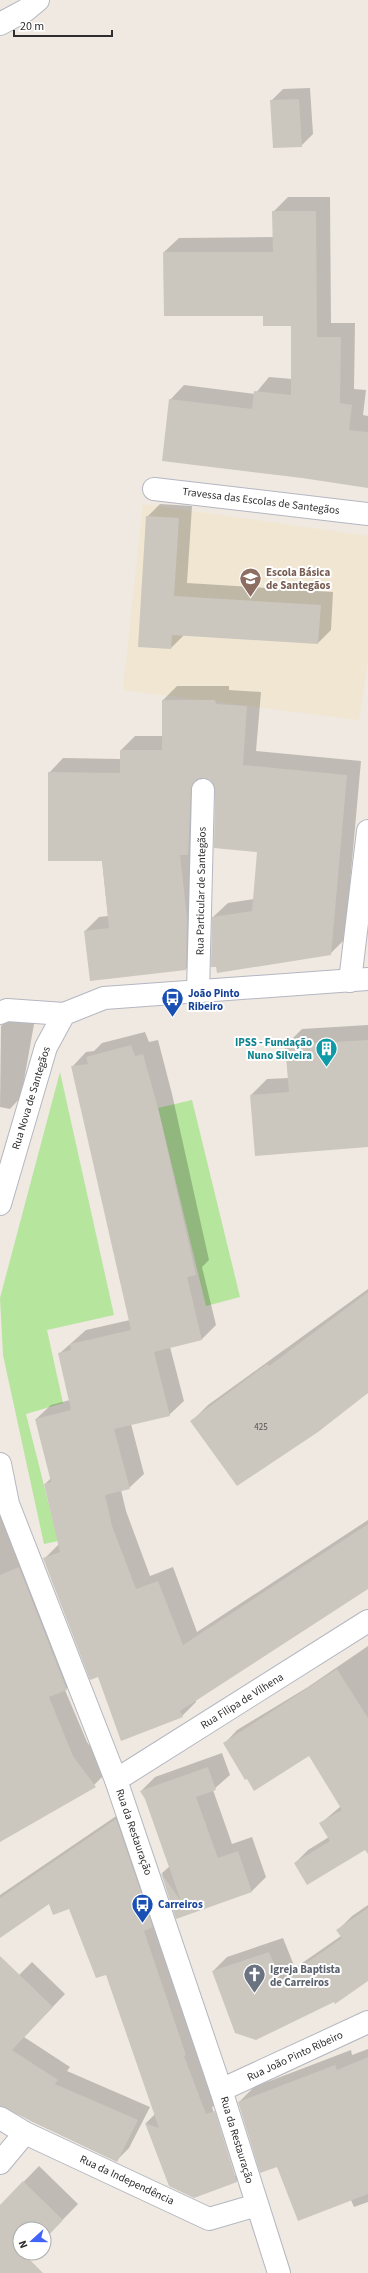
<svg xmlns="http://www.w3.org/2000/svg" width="368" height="2273" font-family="'Source Sans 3',sans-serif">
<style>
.education{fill:#f0e6d1}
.green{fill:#b6e59e}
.shadow{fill:#0003;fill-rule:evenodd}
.building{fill:#cbc7bf}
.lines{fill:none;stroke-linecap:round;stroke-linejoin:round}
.street-casing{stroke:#b4b7c1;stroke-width:24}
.street{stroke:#fff;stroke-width:22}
.labels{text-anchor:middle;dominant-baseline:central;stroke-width:4;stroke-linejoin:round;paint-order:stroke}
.number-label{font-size:9px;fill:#555452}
.street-label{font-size:11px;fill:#2e2e2e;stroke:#fff}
.education-label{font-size:11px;font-weight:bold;fill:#785e54;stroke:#fff;text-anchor:start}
.transit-label{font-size:11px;font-weight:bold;fill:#164399;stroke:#fff;text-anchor:start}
.culture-label{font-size:11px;font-weight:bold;fill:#0d838f;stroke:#fff;text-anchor:end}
.worship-label{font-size:11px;font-weight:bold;fill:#5b616d;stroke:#fff;text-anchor:start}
</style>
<rect width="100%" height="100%" fill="#efe9e1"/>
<path class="education" d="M143,504L368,536V659L359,720L123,690Z"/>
<g class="green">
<path d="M60,1072L114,1315L47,1330L63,1403L26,1414L58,1541L44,1544L3,1355L0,1298Z"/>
<path d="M192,1100L240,1297L206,1306L158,1108Z"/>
</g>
<g class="shadow">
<path d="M310,88L313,134L301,146L271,101L283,89Z"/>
<path d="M288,197H330L331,323H355L354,389L366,390L363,415L368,416V487L170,400L184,385L255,394L269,377L292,379V325L264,315L164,252L179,238L274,237L273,212Z"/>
<path d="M160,504L192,506L187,583L333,592L331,630L318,643L184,635L171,648L147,517Z"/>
<path d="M177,686H229V690L261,692L256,751L361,761L345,939L330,954L213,917L228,903L254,899L258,851L210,779L204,777L200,955L186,969L85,931L99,917L108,916L102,860L49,773L63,758L121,759V750L135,736H163V700Z"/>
<path d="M36,1013L21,1097L10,1109L0,1107L1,1026L13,1014Z"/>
<path d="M368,1025V1146L251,1095L267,1079L289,1078L286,1045L302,1029Z"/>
<path d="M145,1032L149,1042L158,1040L172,1094L209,1260L202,1267L216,1325L202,1339L170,1347L184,1401L169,1415L131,1424L144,1474L129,1488L121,1490L126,1511L150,1576L173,1567L197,1632L368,1520V1588L196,1700V1702L182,1716L98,1676L44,1559L59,1544L45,1484L51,1478L36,1419L51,1405L70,1400L60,1353L86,1330L130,1320L72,1067L86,1052L94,1051L102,1043Z"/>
<path d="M368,1289V1393L191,1422L208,1405Z"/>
<path d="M0,1501L81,1675L65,1690L87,1742L104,1765V1775L90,1789L0,1840Z"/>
<path d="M368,1646V1847L295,1863L308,1850L329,1837L321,1823L341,1806L310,1754L225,1743L237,1730L308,1687Z"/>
<path d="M222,1753L230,1775L213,1790L232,1844L252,1837L266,1877L252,1891L177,1918L162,1873L170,1866L146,1799L141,1791L155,1777Z"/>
<path d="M128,1808L249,2169L236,2181L170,2186L146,2123L155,2114L107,1973L70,1908L50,1902L0,1936V1895ZM214,2106L236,2176H234L212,2107Z"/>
<path d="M368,1905V1979L334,2000L213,1971L227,1957L283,1938L295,1968L341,1936L338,1930L352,1916Z"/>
<path d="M32,1962L65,1994L24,2037L70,2067L67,2071L150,2107L129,2148L116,2161L31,2121L7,2106H0V2005L19,1975Z"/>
<path d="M368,2049V2202L354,2207L351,2200L277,2166L239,2102L254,2087L351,2050L352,2055Z"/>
<path d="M39,2166L78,2204L44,2239V2229H20V2253H30L0,2271V2206Z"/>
</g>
<g class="building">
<path d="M299,99L302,147L273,148L270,100Z"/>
<path d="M272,211H316L317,337H341L340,403L352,405L349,430L368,432V488L302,478L162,461L169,399L252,409L254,391L291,395V326H263V316H164L163,252H273Z"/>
<path d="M146,516L179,518L174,596L321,605L318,644L172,635L171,649L138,647Z"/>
<path d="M162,700H215L216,704L247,706L243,765L347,775L331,955L217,973L216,967H211L212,917L252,911L257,852L214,848L215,790L210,780L203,778L197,779L191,789L188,855H180L187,917L186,970L90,981L84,931L109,928L102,861H48V772L120,773V750H162Z"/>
<path d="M368,1040V1147L255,1156L250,1095L289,1092L285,1045Z"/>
<path d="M131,1045L135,1056L143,1054L158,1108L196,1275L187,1277L202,1340L154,1352L170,1416L114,1429L130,1489L105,1495L112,1526L136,1589L158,1581L183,1645L368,1524V1589L180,1711L183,1717L121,1741L98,1677L90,1680L43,1558L60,1552L44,1484L51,1482L35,1419L71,1410L58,1353L71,1350L70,1344L131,1330L71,1066L88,1064L86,1057Z"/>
<path d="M368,1292V1393L318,1432L237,1486L190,1421L267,1364L269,1366Z"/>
<path d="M19,1567L67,1690L49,1697L73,1756L96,1787L0,1842V1575Z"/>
<path d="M337,1669L368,1718V1854L365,1850L307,1885L294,1863L330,1841L319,1823L342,1810L309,1756L254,1791L247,1779L245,1780L223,1743Z"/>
<path d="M208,1767L216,1790L196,1797L218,1858L238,1851L252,1892L176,1919L161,1873L181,1901L145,1799L140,1791Z"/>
<path d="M116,1819L153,1927L144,1931L186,2055L184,2056L206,2114L215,2111L237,2182L194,2198L169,2186L145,2123L159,2128L106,1975L96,1978L69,1909L53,1915L49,1904L0,1938V1898Z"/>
<path d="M368,1908V1981L335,2004L334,2002L256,2040L235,2033L212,1971L269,1952L281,1981L342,1938L336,1930Z"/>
<path d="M0,1956L53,2007L12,2050L58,2080L55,2084L138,2120L117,2162L0,2106Z"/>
<path d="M368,2057V2194L298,2221L277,2167L260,2173L238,2102L335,2065L337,2070Z"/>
<path d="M23,2181L63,2220L44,2240V2229H20V2253H31L27,2257L43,2273H0V2205Z"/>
</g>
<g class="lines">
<defs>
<g id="street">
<path d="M0,24L26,10L38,0"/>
<path d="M154,489L368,514"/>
<path d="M350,981L368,831"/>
<path d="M198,992L203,790"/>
<path d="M0,1013L7,1010L64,1014"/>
<path d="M0,1204L46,1047L64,1014L104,998L368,979"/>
<path d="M0,1464L8,1504L116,1780L221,2090L279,2273"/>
<path d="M116,1780L368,1621"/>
<path d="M221,2090L368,2022"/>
<path d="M0,2118L25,2133L209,2219L257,2205"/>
<path d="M0,2163L25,2133"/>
</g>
</defs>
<use href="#street" class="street-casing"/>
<use href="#street" class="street"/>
</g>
<defs>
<symbol id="school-pin" viewBox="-11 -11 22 30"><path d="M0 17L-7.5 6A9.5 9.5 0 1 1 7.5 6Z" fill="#8d6e63" stroke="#fff"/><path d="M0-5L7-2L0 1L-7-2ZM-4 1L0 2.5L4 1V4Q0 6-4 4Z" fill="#fff"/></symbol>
<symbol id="bus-pin" viewBox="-11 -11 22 30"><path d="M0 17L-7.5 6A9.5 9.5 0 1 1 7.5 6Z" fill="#1a4fb4" stroke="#fff"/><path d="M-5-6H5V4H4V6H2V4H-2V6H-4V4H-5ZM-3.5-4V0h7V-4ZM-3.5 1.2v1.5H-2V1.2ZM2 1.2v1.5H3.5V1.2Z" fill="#fff"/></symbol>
<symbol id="building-pin" viewBox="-11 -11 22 30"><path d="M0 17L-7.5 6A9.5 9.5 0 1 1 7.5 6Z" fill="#0f9aa8" stroke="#fff"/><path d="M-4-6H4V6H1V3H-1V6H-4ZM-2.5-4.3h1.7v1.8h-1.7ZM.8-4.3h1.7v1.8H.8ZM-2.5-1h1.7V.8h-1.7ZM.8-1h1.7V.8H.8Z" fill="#fff"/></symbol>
<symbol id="church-pin" viewBox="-11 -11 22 30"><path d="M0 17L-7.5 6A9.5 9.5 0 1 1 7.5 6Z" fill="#6b7280" stroke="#fff"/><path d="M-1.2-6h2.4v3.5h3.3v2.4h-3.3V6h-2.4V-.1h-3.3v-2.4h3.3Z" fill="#fff"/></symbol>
</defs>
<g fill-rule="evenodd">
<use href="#school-pin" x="238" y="566" width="25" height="34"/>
<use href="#bus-pin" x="160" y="986" width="25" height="34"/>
<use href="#building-pin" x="314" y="1036" width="25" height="34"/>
<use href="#bus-pin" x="130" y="1892" width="25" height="34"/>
<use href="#church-pin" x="242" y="1962" width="25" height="34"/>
</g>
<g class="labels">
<g class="number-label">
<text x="261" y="1427">425</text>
</g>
<g class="street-label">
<text transform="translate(261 501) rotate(7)">Travessa das Escolas de Santegãos</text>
<text transform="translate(201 891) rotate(-89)">Rua Particular de Santegãos</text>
<text transform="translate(31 1098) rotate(-73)">Rua Nova de Santegãos</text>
<text transform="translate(242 1701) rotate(-32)">Rua Filipa de Vilhena</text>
<text transform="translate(134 1832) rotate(71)">Rua da Restauração</text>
<text transform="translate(295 2056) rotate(-25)">Rua João Pinto Ribeiro</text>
<text transform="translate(237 2140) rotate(73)">Rua da Restauração</text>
<text transform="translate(127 2180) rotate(25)">Rua da Independência</text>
</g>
<g class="education-label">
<text x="266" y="572">Escola Básica<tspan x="266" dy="13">de Santegãos</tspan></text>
</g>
<g class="transit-label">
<text x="188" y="993">João Pinto<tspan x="188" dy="13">Ribeiro</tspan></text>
<text x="158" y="1904">Carreiros</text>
</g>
<g class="culture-label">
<text x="312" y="1042">IPSS - Fundação<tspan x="312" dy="13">Nuno Silveira</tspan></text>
</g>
<g class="worship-label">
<text x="270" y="1969">Igreja Baptista<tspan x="270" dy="13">de Carreiros</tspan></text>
</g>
</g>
<g transform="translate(32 2241) rotate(249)"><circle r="19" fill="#ffffff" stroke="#ababab"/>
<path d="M0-3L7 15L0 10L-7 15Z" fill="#4264fb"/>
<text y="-6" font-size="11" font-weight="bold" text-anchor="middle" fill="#2e2e2e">N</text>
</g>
<path d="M14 30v6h98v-6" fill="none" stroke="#2e2e2e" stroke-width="2"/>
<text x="20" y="30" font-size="12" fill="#2e2e2e" stroke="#ffffff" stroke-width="3" paint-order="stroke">20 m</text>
</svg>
